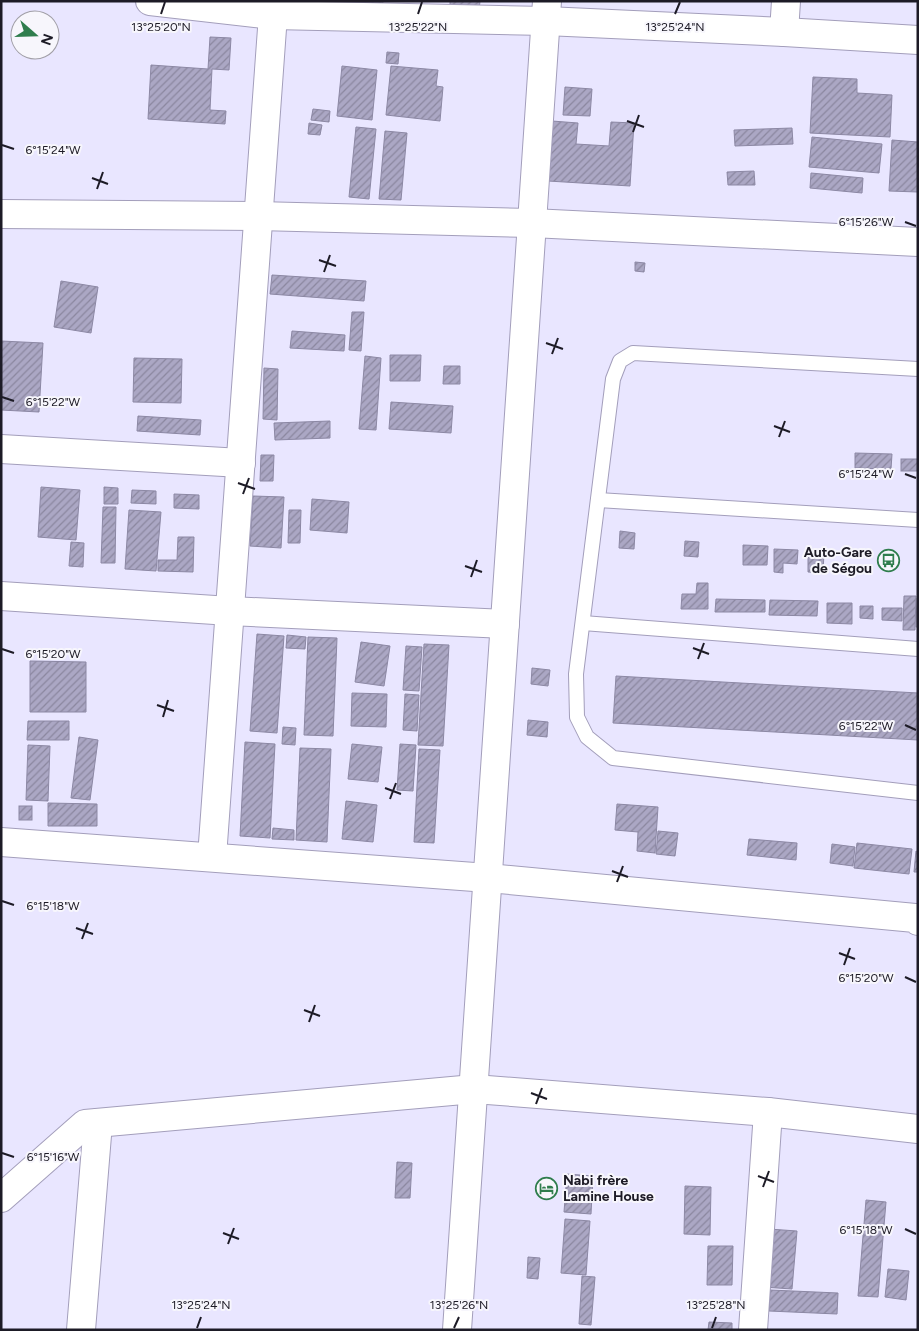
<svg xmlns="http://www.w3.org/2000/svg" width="919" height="1331" font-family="Figtree,sans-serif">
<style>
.building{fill:url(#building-hatch);stroke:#8c88a4}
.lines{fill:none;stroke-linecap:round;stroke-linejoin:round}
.lane-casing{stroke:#a39ebb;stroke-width:16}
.street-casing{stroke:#a39ebb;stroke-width:30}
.lane{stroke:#fff;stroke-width:14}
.street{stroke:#fff;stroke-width:28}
.ticks{fill:none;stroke:#1d1b26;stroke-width:2}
.labels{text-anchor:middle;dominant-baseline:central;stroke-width:4;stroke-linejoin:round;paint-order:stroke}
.poi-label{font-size:14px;font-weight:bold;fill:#1d1b26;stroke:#f7f6fc;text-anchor:end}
.ticks-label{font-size:12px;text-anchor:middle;fill:#1d1b26;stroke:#f7f6fc;stroke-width:4;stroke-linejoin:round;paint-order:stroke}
</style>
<defs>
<pattern id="building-hatch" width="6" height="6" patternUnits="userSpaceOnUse" patternTransform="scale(1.25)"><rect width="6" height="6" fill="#aba7c4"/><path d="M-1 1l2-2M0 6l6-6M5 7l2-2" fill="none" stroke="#8b879f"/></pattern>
</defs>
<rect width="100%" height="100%" fill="#e9e6ff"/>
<g class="building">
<path d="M353,1H383L382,10L352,7Z"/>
<path d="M450,1H480L479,11L450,8Z"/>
<path d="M210,37L231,38L229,70L212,69L210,110L226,111L225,124L148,119L151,65L208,69Z"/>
<path d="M387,52L399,53L398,64L386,63Z"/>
<path d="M342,66L377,70L372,120L337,116Z"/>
<path d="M391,66L438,70L436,86L443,87L440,121L386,115Z"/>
<path d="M813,77L857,79V93L892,95L890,137L810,133Z"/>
<path d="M565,87L592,89L590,116L563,115Z"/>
<path d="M313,109L330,111L329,122L311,120Z"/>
<path d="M552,121L578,123L576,144L609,146L611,122L634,123L630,186L548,181Z"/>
<path d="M309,123L322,125L320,135L308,134Z"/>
<path d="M356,127L376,129L369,199L349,197Z"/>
<path d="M792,128L793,144L735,146L734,130Z"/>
<path d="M385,131L407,133L401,200L379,199Z"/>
<path d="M812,137L882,144L879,173L809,167Z"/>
<path d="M892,140L918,142V192L889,191Z"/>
<path d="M754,171L755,185H728L727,172Z"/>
<path d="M811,173L863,178L862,193L810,188Z"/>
<path d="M635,262L645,263L644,272L635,271Z"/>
<path d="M272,275L366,281L364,301L270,294Z"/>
<path d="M61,281L98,287L91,333L54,327Z"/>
<path d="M352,312H364L361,351L349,350Z"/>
<path d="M292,331L345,335L344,351L290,348Z"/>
<path d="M1,341L43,343L39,412L1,410Z"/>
<path d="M390,355H421L420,381H390Z"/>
<path d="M365,356L381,358L376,430L359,429Z"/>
<path d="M134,358L182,359L181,403L133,402Z"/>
<path d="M444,366H460V384H443Z"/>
<path d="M264,368L278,369L277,420L263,419Z"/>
<path d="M391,402L453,406L451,433L389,429Z"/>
<path d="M138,416L201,420L200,435L137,431Z"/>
<path d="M330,421V438L275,440L274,423Z"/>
<path d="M855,453L892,454L891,469L855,468Z"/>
<path d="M261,455H274L273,481H260Z"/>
<rect x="901" y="459" width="17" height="12"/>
<path d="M41,487L80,490L76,540L38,537Z"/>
<path d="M104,487L118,488V504H104Z"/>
<path d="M132,490L156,491V504L131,503Z"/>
<path d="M174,494L199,495V509L174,508Z"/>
<path d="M253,496L284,497L281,548L250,546Z"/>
<path d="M312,499L349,502L347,533L310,530Z"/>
<path d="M103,507H116L115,563H101Z"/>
<path d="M129,510L161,512L156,571L125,569Z"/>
<path d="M289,510H301L300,543H288Z"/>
<path d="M620,531L635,533L634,549L619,548Z"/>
<path d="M178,537H194L193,572L158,571V560H177Z"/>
<path d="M685,541L699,542L698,557L684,556Z"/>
<path d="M71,542L84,543L83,567L69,566Z"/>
<path d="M743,545L768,546L767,565H743Z"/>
<path d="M774,549L798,550L797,564L783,563V573L774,572Z"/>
<path d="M808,551L824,552L823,573L808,572Z"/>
<path d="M697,583H708V609H681L682,594H696Z"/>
<path d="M904,596H916L915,630H903Z"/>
<path d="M917,598H918V627H916Z"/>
<path d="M716,599L765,600V612H715Z"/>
<path d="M770,600L818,601L817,616L769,615Z"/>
<path d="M827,603H852V624L827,623Z"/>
<path d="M860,606H873V619L860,618Z"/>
<path d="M882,608H902V621L882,620Z"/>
<path d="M257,634L284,636L277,733L250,731Z"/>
<path d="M287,635L306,637L305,649L286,648Z"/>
<path d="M308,637L337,638L333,736L304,735Z"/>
<path d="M361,642L390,646L384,686L355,682Z"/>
<path d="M424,644L449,645L443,746L418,745Z"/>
<path d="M406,646L422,647L419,691L403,690Z"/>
<path d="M30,661L86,662V712H30Z"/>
<path d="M532,668L550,670L548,686L531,684Z"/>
<path d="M616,676L918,693V740L613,723Z"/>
<path d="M352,693L387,694L386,727L351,726Z"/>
<path d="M405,694L419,695L417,731L403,730Z"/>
<path d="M528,720L548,722L547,737L527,735Z"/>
<path d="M28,721H69V740H27Z"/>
<path d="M283,727L296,728L295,745L282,744Z"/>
<path d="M79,737L98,740L90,800L71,798Z"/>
<path d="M245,742L275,744L270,838L240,836Z"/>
<path d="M352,744L382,747L378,782L348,779Z"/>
<path d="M400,744L416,745L413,791L397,790Z"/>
<path d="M28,745L50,746L48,801L26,800Z"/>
<path d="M300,748L331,749L327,842L296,840Z"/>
<path d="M419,749L440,750L434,843L414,842Z"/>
<path d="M346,801L377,805L373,842L342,839Z"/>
<path d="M48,803L97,804V826H48Z"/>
<path d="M617,804L658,807L655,853L637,851L638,832L615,830Z"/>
<rect x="19" y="806" width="13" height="14"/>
<path d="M273,828L294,830V840L272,839Z"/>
<path d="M658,831L678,833L675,856L656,854Z"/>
<path d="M749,839L797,843L796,860L747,855Z"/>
<path d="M857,843L912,849L909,874L854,868Z"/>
<path d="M832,844L855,847L853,866L830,863Z"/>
<path d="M916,851L918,852V872H914Z"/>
<path d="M397,1162L412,1163L410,1198H395Z"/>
<path d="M567,1174L593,1176L591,1214L564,1212Z"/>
<path d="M685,1186L711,1187L710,1235L684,1234Z"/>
<path d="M866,1200L886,1202L878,1297L858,1296Z"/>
<path d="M565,1219L590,1221L586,1275L561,1273Z"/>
<path d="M769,1229L797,1231L792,1289L763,1287Z"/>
<path d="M708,1246H733L732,1285H707Z"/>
<path d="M528,1257L540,1258L538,1279L527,1278Z"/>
<path d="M888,1269L909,1271L906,1300L885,1297Z"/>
<path d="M582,1276L595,1277L591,1325L579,1324Z"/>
<path d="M770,1290L838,1293L837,1314L769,1311Z"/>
<path d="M709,1322L732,1323V1330H708Z"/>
</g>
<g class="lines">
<defs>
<g id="lane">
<path d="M918,369L633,353L620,361L613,379L576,674L577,717L587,737L613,758L918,793"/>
<path d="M598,500L918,520"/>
<path d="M583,623L918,649"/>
</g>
<g id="street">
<path d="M150,1L273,15L546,21L784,32L918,40"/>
<path d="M784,32L786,1"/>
<path d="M1,214L258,216L532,223L918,242"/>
<path d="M1,449L241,463"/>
<path d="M1,596L230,611L505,624"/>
<path d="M1,842L488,878L915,918L918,921"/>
<path d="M212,857L274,1"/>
<path d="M1,1198L85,1124L474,1089L768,1112L918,1129"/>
<path d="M81,1330L98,1123"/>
<path d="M457,1330L547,1"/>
<path d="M753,1330L768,1112"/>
</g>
</defs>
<use href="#lane" class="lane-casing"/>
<use href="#street" class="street-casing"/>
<use href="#lane" class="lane"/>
<use href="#street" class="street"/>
</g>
<path class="ticks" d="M161,14L165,2M418,14L422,2M675,14L680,2M627,121L644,127M633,132L639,115M2,145L14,149M92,178L108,184M97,189L103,172M905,222L916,226M319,260L336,266M324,272L330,255M546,343L563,349M552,354L558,338M2,397L14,401M774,426L790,432M779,437L785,421M905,474L916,478M238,483L255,489M243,494L249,478M465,566L482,572M471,577L477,560M693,648L709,654M2,649L14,653M698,659L704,643M157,705L174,711M163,717L168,700M905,725L916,730M385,788L401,794M390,799L396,783M612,871L628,877M617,882L623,866M2,901L14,905M76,928L93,934M82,939L88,923M839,953L855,959M844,965L850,948M905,977L916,982M304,1010L320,1016M309,1022L315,1005M531,1093L547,1099M536,1104L542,1088M2,1153L14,1157M758,1176L774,1182M763,1187L769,1171M905,1229L916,1234M223,1233L239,1239M228,1244L234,1228M197,1328L201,1317M454,1328L459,1317M712,1328L716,1317"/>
<defs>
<symbol id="bus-ring" viewBox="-11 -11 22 22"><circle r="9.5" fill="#f7f6fc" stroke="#2f7d4d" stroke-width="1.5"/><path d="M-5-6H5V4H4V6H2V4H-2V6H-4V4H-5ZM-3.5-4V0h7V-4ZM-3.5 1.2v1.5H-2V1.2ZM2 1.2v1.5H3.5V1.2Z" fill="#2f7d4d"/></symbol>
<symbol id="hotel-ring" viewBox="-11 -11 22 22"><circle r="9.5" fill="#f7f6fc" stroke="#2f7d4d" stroke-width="1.5"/><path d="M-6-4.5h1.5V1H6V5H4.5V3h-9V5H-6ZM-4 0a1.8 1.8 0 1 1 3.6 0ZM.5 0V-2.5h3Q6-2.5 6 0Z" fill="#2f7d4d"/></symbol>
</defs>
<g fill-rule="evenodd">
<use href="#bus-ring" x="876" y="548" width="25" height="25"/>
<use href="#hotel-ring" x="534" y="1176" width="25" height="25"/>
</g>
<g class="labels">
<g class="poi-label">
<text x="872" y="552">Auto-Gare<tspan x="872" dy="16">de Ségou</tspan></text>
<text x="563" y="1180" text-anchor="start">Nabi frère<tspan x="563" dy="16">Lamine House</tspan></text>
</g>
</g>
<g class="ticks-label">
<text x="675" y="31">13°25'24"N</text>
<text x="161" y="31">13°25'20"N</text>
<text x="418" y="31">13°25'22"N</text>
<text x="53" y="154">6°15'24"W</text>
<text x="866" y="226">6°15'26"W</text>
<text x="53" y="406">6°15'22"W</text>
<text x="866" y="478">6°15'24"W</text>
<text x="53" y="658">6°15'20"W</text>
<text x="866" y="730">6°15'22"W</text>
<text x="53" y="910">6°15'18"W</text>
<text x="866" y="982">6°15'20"W</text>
<text x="53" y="1161">6°15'16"W</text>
<text x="866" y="1234">6°15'18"W</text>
<text x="201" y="1309">13°25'24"N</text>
<text x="459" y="1309">13°25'26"N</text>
<text x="716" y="1309">13°25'28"N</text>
</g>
<rect width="919" height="1331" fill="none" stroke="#1d1b26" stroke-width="5"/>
<g transform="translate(35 35) rotate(110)"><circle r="24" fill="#f7f6fc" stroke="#a09ea6"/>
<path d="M0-4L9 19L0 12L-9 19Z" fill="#2f7d4d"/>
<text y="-8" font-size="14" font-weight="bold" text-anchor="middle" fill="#1d1b26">N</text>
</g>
</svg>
